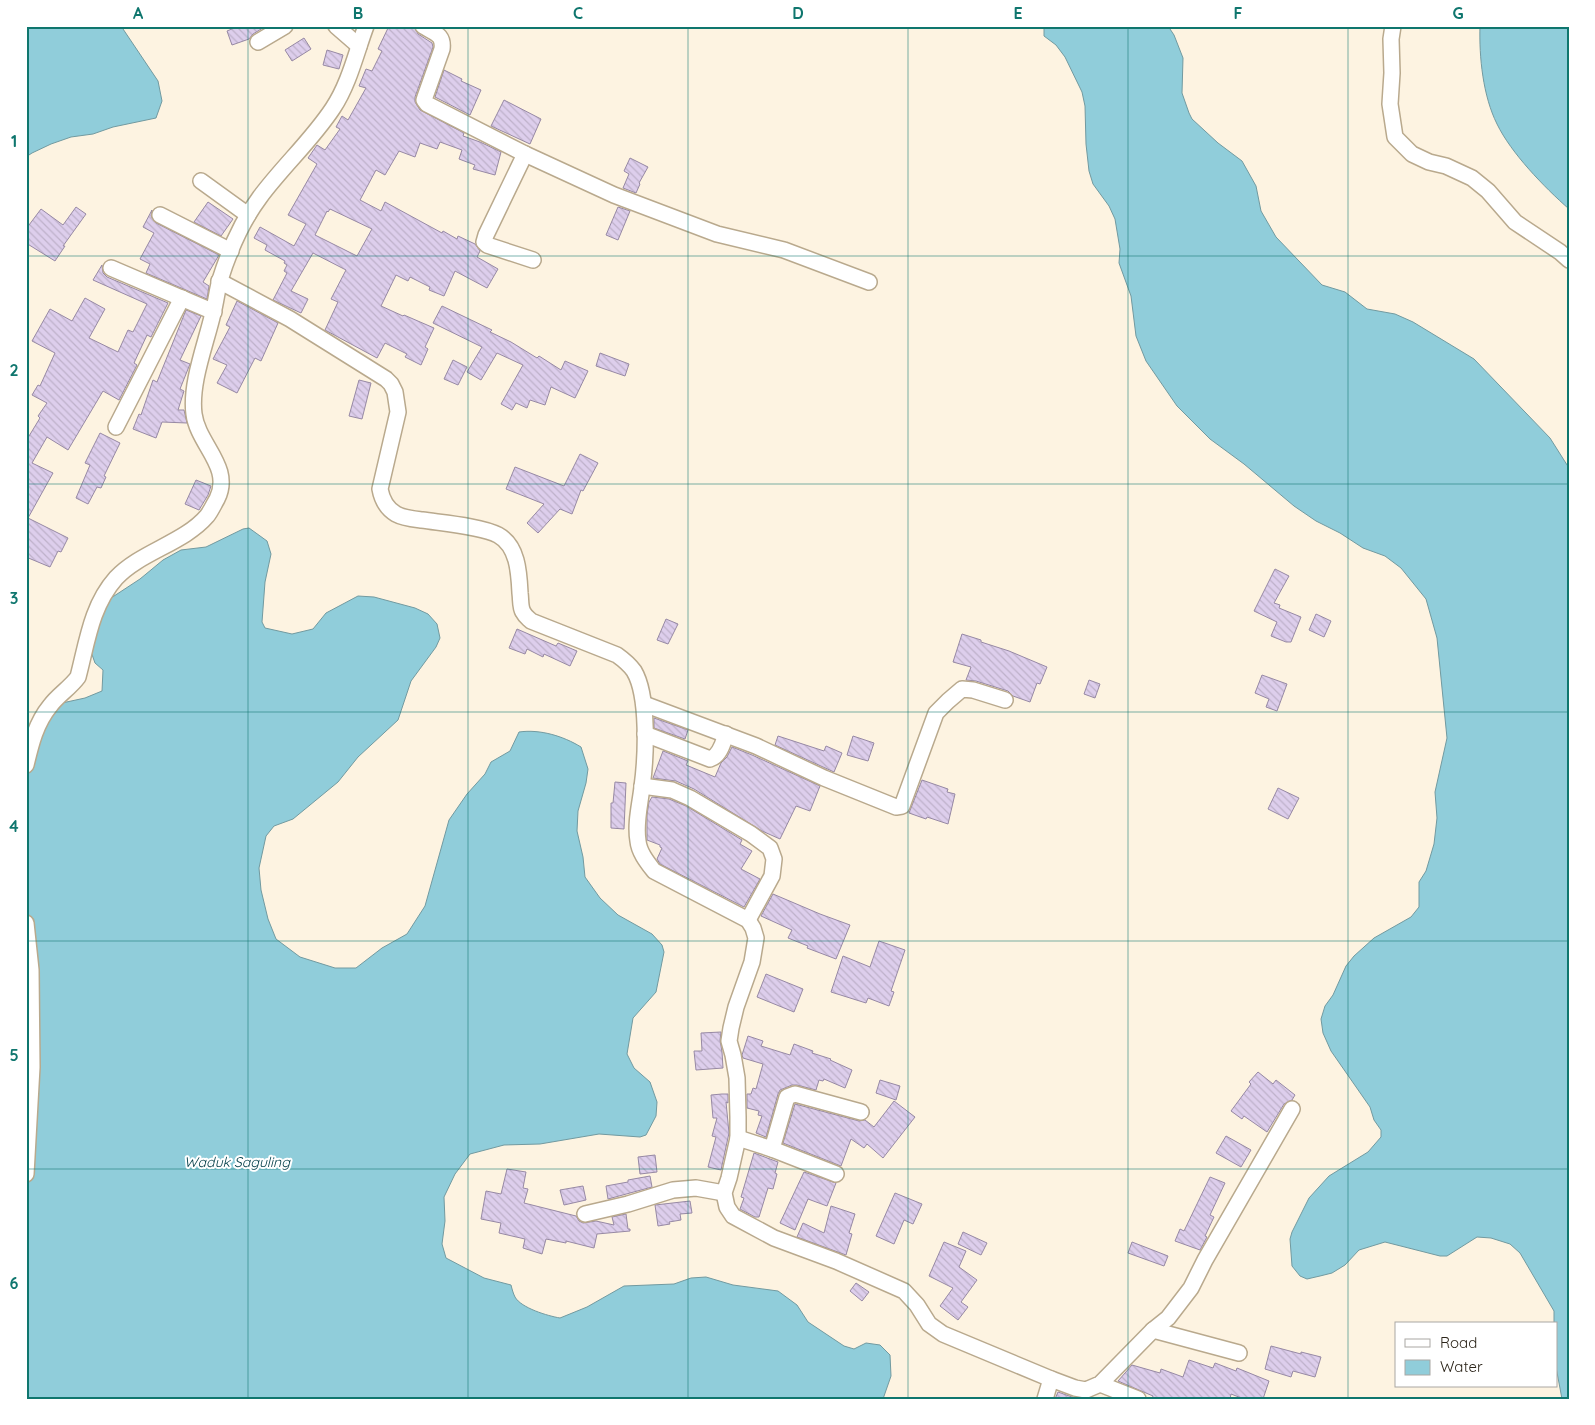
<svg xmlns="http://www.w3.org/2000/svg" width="1595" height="1425" font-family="Quicksand,sans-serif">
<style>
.water{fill:#90cdda;stroke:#729aa0}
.building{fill:url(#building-back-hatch);stroke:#9789a4;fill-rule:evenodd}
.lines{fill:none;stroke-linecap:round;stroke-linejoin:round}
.minor-casing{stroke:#b9a98d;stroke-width:18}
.minor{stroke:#fff;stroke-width:15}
.grid{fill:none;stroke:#0f766e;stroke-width:1;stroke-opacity:0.55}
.labels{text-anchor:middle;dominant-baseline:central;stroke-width:4;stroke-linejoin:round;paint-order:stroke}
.water-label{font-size:14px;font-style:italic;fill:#07414b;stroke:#fff}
.neatline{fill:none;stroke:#0f766e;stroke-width:2}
.grid-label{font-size:16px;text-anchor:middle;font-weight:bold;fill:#0f766e}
</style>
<defs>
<pattern id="building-back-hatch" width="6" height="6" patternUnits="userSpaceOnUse" patternTransform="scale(1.25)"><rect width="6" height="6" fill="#ddceec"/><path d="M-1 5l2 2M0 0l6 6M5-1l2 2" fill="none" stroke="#beb1ca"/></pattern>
</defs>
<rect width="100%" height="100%" fill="#fdf3e1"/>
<g class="water">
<path d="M26,26H121L158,81L162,101L156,118L113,127L93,134L71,137L51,144L32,153L26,157Z"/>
<path d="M1044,26H1168L1174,35L1183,58L1182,93L1189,113L1192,119L1218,143L1242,161L1256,186L1261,211L1276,237L1322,285L1345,292L1367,309L1395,314L1413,322L1474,359L1550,438L1569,468V1399H1562L1556,1367V1324H1554V1311L1520,1253L1510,1244L1491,1238L1477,1237L1447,1256H1440L1385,1242L1359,1250L1345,1265L1332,1273L1320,1276L1307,1279L1300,1276L1292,1266L1290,1239L1292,1232L1309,1198L1329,1176L1368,1152L1381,1137V1130L1374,1120L1370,1107L1331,1051L1323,1033L1321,1019L1325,1006L1333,995L1346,966L1354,956L1374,938L1411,917L1419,907V882L1426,871L1434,844L1437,818L1435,792L1447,738L1437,638L1426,599L1401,568L1385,556L1363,548L1340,533L1316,521L1294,506L1244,464L1210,439L1177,406L1146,361L1136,336L1131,296L1119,263L1120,249L1115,219L1109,206L1093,184L1089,171L1086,144L1085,106L1082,92L1065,57L1056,45L1044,36Z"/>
<path d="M1480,26H1569V209C1544,187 1511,153 1497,124C1483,96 1479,57 1480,26Z"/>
<path d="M249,528L267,541L271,554L265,582L262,622L265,628L292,634L313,629L326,613L358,596L374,597L415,608L428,614L437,624L440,638L436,647L411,681L398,720L358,757L338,782L293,819L274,826L266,836L259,868L261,890L268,919L276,939L300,957L335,968H356L382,948L407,934L425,906L449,820L467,794L485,774L491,762L510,751L519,732C540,729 563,736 581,747L588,769L586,783L578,811L577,831L583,857L585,877L600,898L618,915L652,934L662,945L664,952L656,992L633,1018L627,1054L634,1068L650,1082L657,1102L656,1116L646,1135L640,1137L599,1134L540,1144L504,1145L470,1154L455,1174L444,1197L445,1221L442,1244L446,1258L484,1278L511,1285C512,1289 513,1293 515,1297C521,1308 548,1316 560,1318L587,1307L624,1286L674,1284L691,1278L706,1277L733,1285L778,1291L797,1305L808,1322L844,1346L854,1349L866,1343L880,1345L890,1355L891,1376L883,1399H26V787L31,756L46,724L62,703L85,698L102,691L103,670L95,663L89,646L98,624L111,598L140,579L163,560L181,550L206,547L243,529Z"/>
</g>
<g class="building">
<path d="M239,26H266L253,34L249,39L232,45L227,31Z"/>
<path d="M389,26H414L418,34L432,43L433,47L415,97V102L420,110L464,133L463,136L480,142L501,152L495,175L473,169L475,165L459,159L462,150L440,142L437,149L420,143L415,157L399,151L385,175L376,170L360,200L381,211L385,202L442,233L443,231L457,239L458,236L475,244L480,251L477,257L498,269L487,288L455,271L444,296L429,290L430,287L410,277L408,281L396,275L381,306L403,316L404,315L434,328L425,347L428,349L421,365L405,357L407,354L385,343L377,358L325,330L338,302L331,299L346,270L313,253L291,291L308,299L301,313L273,300L287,273L284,271L287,265L284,263L285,261L265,250L267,245L254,238L260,227L294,246L306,224L288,215L317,164L308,158L317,145L325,150L340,129L336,127L342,116L348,120L366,88L359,86L366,69L372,71L382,51L378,49ZM330,209L372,229L357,256L315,235L327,211L328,212Z"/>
<path d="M304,38L311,49L292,61L285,50Z"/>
<path d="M327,50L343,55L339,69L323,65Z"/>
<path d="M444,70L462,79L461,81L481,90L470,115L435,97Z"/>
<path d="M504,100L541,119L530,144L491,126Z"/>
<path d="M630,158L648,167L639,183L640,184L636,193L623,188L629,174L624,171Z"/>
<path d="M208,202L233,219L221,236L194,222Z"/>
<path d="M76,207L86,214L63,246H65L55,261L26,243V229L41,209L63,225Z"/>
<path d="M618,207L630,211L618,240L606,235Z"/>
<path d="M152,210L151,216L156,223L219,255L203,282L209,286L207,299L146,273L150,264L140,259L154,233L143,227Z"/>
<path d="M102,265L103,273L107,277L168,303L151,337L147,335L134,363L137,365L119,400L103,391L68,450L47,437L32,463L53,473L28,518L68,538L61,552L58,551L50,567L26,557V441L40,418L38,416L47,403L32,395L38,385L40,386L55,353L32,341L50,309L72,321L85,298L105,309L89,338L118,352L128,330L133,332L147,304L93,280Z"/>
<path d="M237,301L278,323L261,361L255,358L237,393L217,383L227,365L213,359L230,327L226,325Z"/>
<path d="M442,306L492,330L490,332L511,342L537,358L539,356L561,370L565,361L588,371L575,398L551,387L545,405L530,400L527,408L516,403L512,410L501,404L523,365L497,353L481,380L467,372L482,347L433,323Z"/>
<path d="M186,310L201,316L180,360L190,364L180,389L184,391L178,410H184L187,423L162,422L156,438L133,429L139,414L141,415L153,380L157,382Z"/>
<path d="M600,353L629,364L625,376L596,366Z"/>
<path d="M453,360L467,367L458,385L444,379Z"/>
<path d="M359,380L371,383L362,419L349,416Z"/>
<path d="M100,433L120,443L104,476L106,477L101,488L97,487L88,504L76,498L90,465L85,463Z"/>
<path d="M580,454L598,463L583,491L581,490L572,514L560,509L538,533L527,523L544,504L506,489L515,467L564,486Z"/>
<path d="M196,480L211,486L208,495L199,510L185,504Z"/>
<path d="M1275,569L1289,576L1274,603L1280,605L1279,608L1301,617L1291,642H1286L1271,636L1277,622L1254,611Z"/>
<path d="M1316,614L1331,621L1324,637L1309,630Z"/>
<path d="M666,619L678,624L668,644L657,640Z"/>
<path d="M517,629L556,646L558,643L577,651L570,666L544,654L543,657L527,649L525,654L509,648Z"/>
<path d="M962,634L981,640V642L1009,651L1047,667L1040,684L1037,683L1030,702L1013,696L1008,691L976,681L966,680L971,667L953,662Z"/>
<path d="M1262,675L1287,684L1277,711L1266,707L1269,699L1255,693Z"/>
<path d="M1089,680L1100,684L1095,698L1084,694Z"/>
<path d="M654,718L688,730L685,739L654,728Z"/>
<path d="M778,736L824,751L826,746L842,753L834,772L775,745Z"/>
<path d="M853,736L874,743L868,761L847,755Z"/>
<path d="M732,747L752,755L820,786L810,811L796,806L780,839L762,831L694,789L676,781L653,778L663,751L688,761L686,765L715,777L721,763L727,757Z"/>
<path d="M922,780L948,789L947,792L955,794L948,824L927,817L926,819L909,813Z"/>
<path d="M615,782L626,783L624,829L611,828V803H613Z"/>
<path d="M1278,788L1299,798L1288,819L1268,809Z"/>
<path d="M652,797L669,799L686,806L742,840L740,844L752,851L741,869L760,879L744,907L660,864L657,859L662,848L660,847V845L647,840V815L649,802Z"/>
<path d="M773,894L820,914L850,925L836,959L807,948L808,946L788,938L792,930L761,916Z"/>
<path d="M879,941L905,950L891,991L894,992L889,1006L868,998L866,1003L831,992L843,956L870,967Z"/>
<path d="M766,974L803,989L794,1012L757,997Z"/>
<path d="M721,1032L720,1040L722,1052L723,1068L696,1070L694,1051H702L701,1033Z"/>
<path d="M748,1036L763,1041L761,1046L790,1055L794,1044L813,1051L812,1053L831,1059L830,1060L852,1070L845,1088L824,1079L823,1081L819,1080L816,1090L797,1085H792L780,1090L778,1094L766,1137L756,1133L762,1116L758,1115L759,1111L747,1108V1094H751L753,1088L756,1089L763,1064L743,1058L742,1055Z"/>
<path d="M1258,1072L1273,1084L1276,1080L1295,1095L1292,1100L1284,1104L1267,1132L1244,1116L1242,1119L1231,1111L1251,1084L1249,1082Z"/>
<path d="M880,1080L900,1086L896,1100L876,1093Z"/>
<path d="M722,1094H728V1103L726,1102L729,1133L721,1170L708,1167L716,1137L712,1136L717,1118H713L711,1095Z"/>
<path d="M894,1101L915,1117L883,1158L867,1144L864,1148L851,1139L841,1166L783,1143L795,1104L859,1121L865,1120L874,1127Z"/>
<path d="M1226,1136L1251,1150L1241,1167L1216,1153Z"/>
<path d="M754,1153L778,1162L775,1173L777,1174L773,1189L768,1188L759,1217H755L740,1209L744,1198L741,1197Z"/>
<path d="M655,1155L657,1172L640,1174L638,1157Z"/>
<path d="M507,1169L526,1172L523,1188L528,1189L524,1203L576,1216L579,1221L583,1223L596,1221L614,1225L612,1217L626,1214L628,1229H630V1231L597,1234L594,1248L566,1241V1243L546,1239L542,1254L523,1248L525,1239L499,1233L501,1223L481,1219L486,1191L501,1194Z"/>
<path d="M804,1172L836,1183L827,1206L808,1199L795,1230L780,1223Z"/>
<path d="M650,1176L652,1187L608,1199L606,1186L628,1182V1180Z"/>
<path d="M1210,1177L1225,1183L1210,1215L1214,1217L1205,1236L1207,1237L1200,1250L1175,1241L1180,1229L1184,1231Z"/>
<path d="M583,1186L586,1200L564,1205L560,1190Z"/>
<path d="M895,1193L922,1204L913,1224L904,1220L894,1244L876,1236Z"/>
<path d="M690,1201L692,1213L680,1214L681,1220L669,1222L670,1224L658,1226L655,1205Z"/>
<path d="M831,1206L855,1214L849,1233L852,1234L846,1255L797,1237L803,1223L824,1233Z"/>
<path d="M963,1232L987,1243L981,1255L958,1244Z"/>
<path d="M944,1242L966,1251L959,1267L977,1280L961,1302L968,1307L958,1320L940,1306L953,1288L929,1276Z"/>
<path d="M1132,1242L1168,1256L1164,1266L1128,1253Z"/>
<path d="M856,1283L869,1292L862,1301L850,1291Z"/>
<path d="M1271,1346L1301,1354V1352L1321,1357L1315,1377L1293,1371L1291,1377L1265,1369Z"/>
<path d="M1189,1360L1213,1368L1215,1363L1236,1371L1237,1368L1269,1381L1263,1399H1244L1231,1394L1230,1399H1152L1153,1396L1118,1381L1132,1365L1160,1373L1161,1369L1183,1377Z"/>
<path d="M1058,1392L1072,1397L1082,1399H1055Z"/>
</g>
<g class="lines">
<defs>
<g id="minor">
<path d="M336,26L359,46"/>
<path d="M423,26C434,33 444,34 442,49L425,97L424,100L427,104L525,154L486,235L484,242L487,245L533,260"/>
<path d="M1393,26L1391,39L1392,73L1390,104L1395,137L1412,154L1429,162L1446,166L1472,178L1488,191L1515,222L1560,252L1569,260"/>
<path d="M258,42L285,26"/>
<path d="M525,154L614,195L717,234L784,250L869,282"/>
<path d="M201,181L248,215"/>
<path d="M160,215L231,251"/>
<path d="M111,268L214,312"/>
<path d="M219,281L290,319L386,379L391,384L395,392L398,412L380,489C382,500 386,508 396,514C403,518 414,519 422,520C442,523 481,526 498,535C518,546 519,573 520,593C521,600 520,607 523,612C525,616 528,618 531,621L617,655C624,660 629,664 634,671C649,696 646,758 642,787C640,805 635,823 638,841C639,852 647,862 654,871L748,920L753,928L756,938L752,962L736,1007L731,1028L729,1041L733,1055L737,1078L738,1117V1138L729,1178L724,1193L727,1207L733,1216L774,1238L836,1261L904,1291L917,1305L929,1324L943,1334L1051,1379L1075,1388L1086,1390L1100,1384L1153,1330L1168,1318L1191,1288L1205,1260L1292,1109"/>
<path d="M116,427L182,298"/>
<path d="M644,704L756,746L824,778L896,807L902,806L936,713L948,701L962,689L973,690L1005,700"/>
<path d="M645,734L710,759C720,756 723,743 726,734"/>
<path d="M26,765C31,744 36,723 50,706C58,695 70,688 78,677C87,643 91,606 116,578C140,552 184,543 207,516C211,511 214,504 217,499C233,467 198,445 194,414C190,383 206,344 213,313C216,302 217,290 220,280C229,251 242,221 260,197C283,166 312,140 333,108C349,84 356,53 366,26"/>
<path d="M642,786L672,790L690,798L751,834L770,848L774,859L772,876L748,920"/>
<path d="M26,923L31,970L32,1067L26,1174"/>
<path d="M738,1138L772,1149L836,1174"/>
<path d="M772,1149L787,1097L795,1094L861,1112"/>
<path d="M585,1214L628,1204L673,1190L696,1188L724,1193"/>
<path d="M1153,1330L1239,1353"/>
<path d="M1100,1384L1138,1399"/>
<path d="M1045,1399L1051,1379"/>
</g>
</defs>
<use href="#minor" class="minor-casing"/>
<use href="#minor" class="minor"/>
</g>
<path class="grid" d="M248,26V1399M468,26V1399M688,26V1399M908,26V1399M1128,26V1399M1348,26V1399M26,256H1569M26,484H1569M26,712H1569M26,941H1569M26,1169H1569"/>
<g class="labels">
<g class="water-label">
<text x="237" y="1162">Waduk Saguling</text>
</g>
</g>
<rect width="1595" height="1425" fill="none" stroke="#ffffff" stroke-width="55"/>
<rect x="1395" y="1322" width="162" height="65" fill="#ffffff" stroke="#aaa7a3"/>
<rect x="1405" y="1339" width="25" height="8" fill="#ffffff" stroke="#aaa7a3"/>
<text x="1440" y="1348" font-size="15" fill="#2b2419">Road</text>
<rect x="1405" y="1360" width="25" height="15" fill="#90cdda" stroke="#aaa7a3"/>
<text x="1440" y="1372" font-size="15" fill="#2b2419">Water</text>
<rect x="28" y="28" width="1540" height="1370" class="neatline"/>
<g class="grid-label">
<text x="138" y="19">A</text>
<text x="358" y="19">B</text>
<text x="578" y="19">C</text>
<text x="798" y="19">D</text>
<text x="1018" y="19">E</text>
<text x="1238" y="19">F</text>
<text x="1458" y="19">G</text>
<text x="14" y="147">1</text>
<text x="14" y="376">2</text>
<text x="14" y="604">3</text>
<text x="14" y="832">4</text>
<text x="14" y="1061">5</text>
<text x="14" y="1289">6</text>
</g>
</svg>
